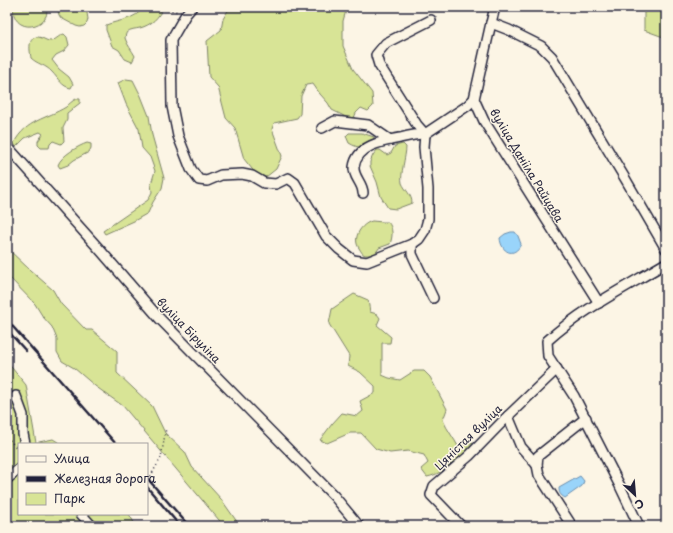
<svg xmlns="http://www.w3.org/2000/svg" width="673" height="533" font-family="'Playpen Sans',sans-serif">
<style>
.green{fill:#d8e496;stroke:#7d8368}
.water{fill:#99d4fa;stroke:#698dae}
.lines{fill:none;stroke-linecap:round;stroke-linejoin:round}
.minor-casing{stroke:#22223b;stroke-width:12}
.path{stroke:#22223b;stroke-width:1.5;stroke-dasharray:1 3;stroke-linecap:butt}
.minor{stroke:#fcf5e5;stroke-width:9}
.rail{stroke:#22223b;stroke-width:2.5}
.labels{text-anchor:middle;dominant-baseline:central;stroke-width:3;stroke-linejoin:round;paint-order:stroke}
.street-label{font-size:11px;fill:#22223b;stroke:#fcf5e5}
</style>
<rect width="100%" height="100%" fill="#fcf5e5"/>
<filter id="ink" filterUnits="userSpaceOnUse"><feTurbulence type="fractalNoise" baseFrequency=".025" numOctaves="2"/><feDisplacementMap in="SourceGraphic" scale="8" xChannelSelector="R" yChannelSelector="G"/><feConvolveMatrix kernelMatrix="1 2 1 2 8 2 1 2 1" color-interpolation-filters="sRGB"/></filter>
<g filter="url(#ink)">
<g class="green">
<path d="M14,7H46C47,10 47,14 46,16C42,25 29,29 21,24C16,21 14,16 13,11Z"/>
<path d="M57,7H86L88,19L87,23L84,26L80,27L76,26L61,18L59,15Z"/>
<path d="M144,7H163C159,18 151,25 140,28C136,29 130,29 127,32C126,33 125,37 125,38C127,45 132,50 135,56L132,62L125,59L119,50L112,46L106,30V25C119,20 135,20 144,7Z"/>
<path d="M230,7H347L343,21V46L353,69L372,93L373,106L368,111L361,108L356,113L354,118L346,117L332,110L328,103L320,94L313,84L306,85L301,96L300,114L297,118L274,123L272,129L282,156L276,169L266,177L256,174L244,159L235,128L226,118L218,87L209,77L207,41L221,30L223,19Z"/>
<path d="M644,7H666V38L644,30Z"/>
<path d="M64,34L67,37L69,45L64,51L56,55L52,60L59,69L69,77L73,84L71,88C62,87 58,78 52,72C46,65 37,64 31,58C30,51 27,37 38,37C42,37 46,41 50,41C55,41 59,35 64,34Z"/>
<path d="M126,79L133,80L141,96L149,116L152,135L164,178L162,188L153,202L148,213L134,221L105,234L103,231L148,200L152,192L151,184L155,171L150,157L142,148L139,129L126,104L118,83Z"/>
<path d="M76,99H80V103L67,113V120L63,128L64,141L61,144L53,141L50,144L49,148H41L38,145V141L43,134L40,132L25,138L16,147L14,143C26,120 46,119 66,107C69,104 72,101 76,99Z"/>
<path d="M349,133H362L374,137V141C365,149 359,149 349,143L346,136Z"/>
<path d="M87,143L91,144V148L89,152L74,160L68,165L60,168L58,165C61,156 78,146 87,143Z"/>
<path d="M403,144L406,147C406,156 400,175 402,183C405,190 412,195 412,203L396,209L388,208L381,197L377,182L370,166V162L373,155L377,150H380L387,155L391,153L395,146Z"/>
<path d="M372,221L383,222H388C393,228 393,236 390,244L379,248L375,254C372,255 368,255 365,255C362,254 361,251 359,248C352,238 361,224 372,221Z"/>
<path d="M7,248L30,270L53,290L61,304L86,330H92L111,346L117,351V373L152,406L165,433L185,452L192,467L221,499L240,526H224L123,406L95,386L74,368L62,361L57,352V339L52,327L43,317L35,304L7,275Z"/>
<path d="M354,294L368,300L370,312L377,314L380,318L377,325L391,337L390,343H382V375L389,378L400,380L414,371H424L430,377L447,409L443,420C447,430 454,438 459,448L468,442L473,443C462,456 444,474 427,477L421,469L428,463L424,455L408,451L390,453L376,449L361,433H350L327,443L320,440L332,424L342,413L357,416L363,411L360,401L375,393V386L360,372L348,366L349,356L329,324L332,309Z"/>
<path d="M7,362L26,385L36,443L39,442L53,439L61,444H19V514H129L136,526H7Z"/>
</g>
<g class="water">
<path d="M511,232H515L518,236L521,244C514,259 501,252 500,238L505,234Z"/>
<path d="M580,476L584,481L582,486L565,498C560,495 559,493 559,488Z"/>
</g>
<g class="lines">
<defs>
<g id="minor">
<path d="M192,7L186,14L171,40L172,106L178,136L191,169L199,180L207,181L221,175L242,174L252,176L264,183L276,184L288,178L295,183L326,236L339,249L353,260L367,262L412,244L419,239L425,230L428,219V189L424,147L425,134"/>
<path d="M495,7L491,23L474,99L484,121L599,303"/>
<path d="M491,23L509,30L541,46L552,57L626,180L666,249"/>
<path d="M322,128L335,121L368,125L390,140"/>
<path d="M425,134L417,125L379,65L376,55L386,43L431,20"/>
<path d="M7,146L101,251L160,319L334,496L359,526"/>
<path d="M363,193C363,183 353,177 354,167C357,145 383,141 400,138C408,136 416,134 425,134L467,106L474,99"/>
<path d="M412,244V254L433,298"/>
<path d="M16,396L23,415V434L25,444"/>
<path d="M508,416L521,447L537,465"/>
<path d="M7,479L19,469"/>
<path d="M81,514L92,526"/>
<path d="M461,526L431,495L434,486L469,456L508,416L557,369"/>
<path d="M572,526L539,475L537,465L538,456L586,418"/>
<path d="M639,526L619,484L574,396L548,356L547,341C582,309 626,287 666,263"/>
</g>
</defs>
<use href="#minor" class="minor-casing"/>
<g class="path">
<path d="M160,7L178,12"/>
<path d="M7,437L19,451"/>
<path d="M147,478L150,477L161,458L166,428"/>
</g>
<use href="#minor" class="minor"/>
<g class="rail">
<path d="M7,320L116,444"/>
<path d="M7,330L26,351"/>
<path d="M147,478L189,526"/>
<path d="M147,487L180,526"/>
</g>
</g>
</g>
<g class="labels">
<g class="street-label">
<text transform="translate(527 165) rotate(59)">вуліца Данііла Райцава</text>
<text transform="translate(189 330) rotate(46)">вуліца Біруліна</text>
<text transform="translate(468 437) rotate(-44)">Цяністая вуліца</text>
</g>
</g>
<rect width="673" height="533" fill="none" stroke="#fcf5e5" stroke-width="24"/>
<rect x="12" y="12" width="649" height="509" fill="none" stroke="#22223b" stroke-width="1.5" filter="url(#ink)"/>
<rect x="18" y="443" width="130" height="72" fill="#fcf5e5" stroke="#a5a1a1"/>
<rect x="26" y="456" width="20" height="6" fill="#fcf5e5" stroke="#a5a1a1"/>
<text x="54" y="463" font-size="12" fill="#22223b">Улица</text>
<rect x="26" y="476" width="20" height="6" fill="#22223b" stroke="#a5a1a1"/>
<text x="54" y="483" font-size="12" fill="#22223b">Железная дорога</text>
<rect x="26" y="493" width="20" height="12" fill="#d8e496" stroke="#a5a1a1"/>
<text x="54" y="503" font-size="12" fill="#22223b">Парк</text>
<g transform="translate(635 495) rotate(154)" stroke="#fcf5e5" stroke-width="3" paint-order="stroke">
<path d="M0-3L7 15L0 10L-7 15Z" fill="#22223b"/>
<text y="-6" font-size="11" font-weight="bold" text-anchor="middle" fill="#22223b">С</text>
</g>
</svg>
